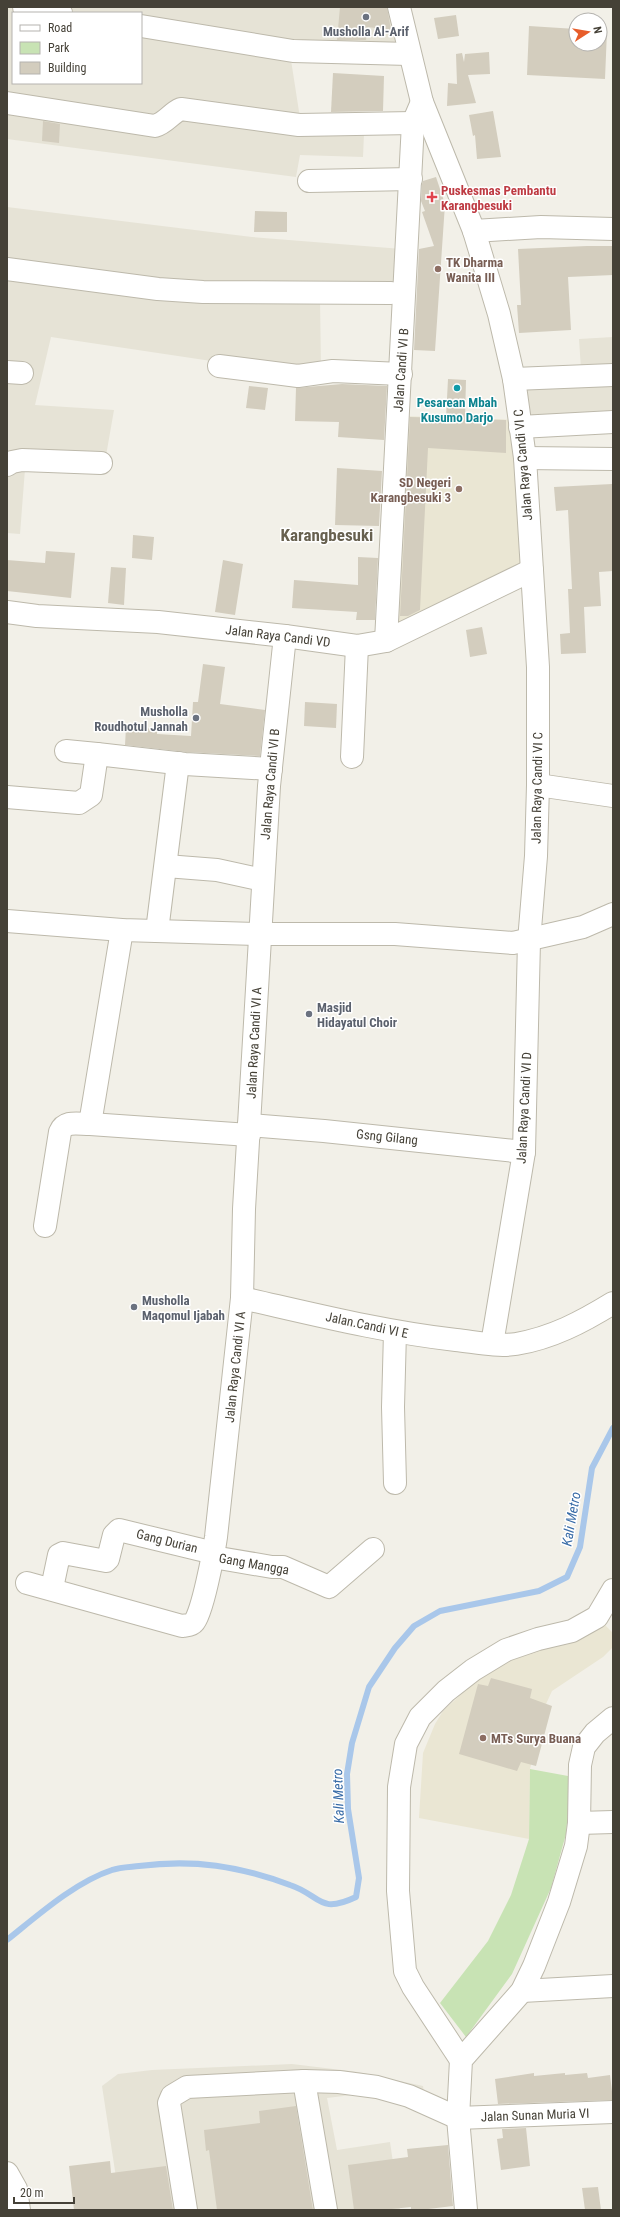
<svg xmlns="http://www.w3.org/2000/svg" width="620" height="2217" font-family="'Roboto Condensed',sans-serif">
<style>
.residential{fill:#e6e3d6;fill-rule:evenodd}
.education{fill:#eae6d3}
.green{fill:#c8e3b4}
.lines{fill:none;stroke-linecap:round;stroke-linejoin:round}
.stream{stroke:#a9c7ea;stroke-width:6}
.building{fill:#d3cdbe}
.minor-casing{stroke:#bdb9ab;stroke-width:24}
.minor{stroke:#fff;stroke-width:22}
.worship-dot{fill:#6b7280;stroke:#fff;stroke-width:1.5}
.health-dot{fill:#e0444e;stroke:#fff;stroke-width:1.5}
.education-dot{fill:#8d6e63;stroke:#fff;stroke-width:1.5}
.culture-dot{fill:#0f9aa8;stroke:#fff;stroke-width:1.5}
.labels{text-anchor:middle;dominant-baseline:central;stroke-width:3;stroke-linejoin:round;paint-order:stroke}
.worship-label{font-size:13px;font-weight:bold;fill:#5b616d;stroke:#fff;text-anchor:start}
.health-label{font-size:13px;font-weight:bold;fill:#be3a42;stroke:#fff;text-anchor:start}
.education-label{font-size:13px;font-weight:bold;fill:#785e54;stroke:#fff;text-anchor:start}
.street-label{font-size:13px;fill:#454137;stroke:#fff}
.culture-label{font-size:13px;font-weight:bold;fill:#0d838f;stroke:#fff}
.water-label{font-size:14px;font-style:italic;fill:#396ca7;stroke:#fff}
.district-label{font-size:17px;font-weight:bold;fill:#67604f;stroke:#fff}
</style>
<rect width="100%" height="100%" fill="#f2f0e8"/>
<g class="residential">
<path d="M7,7H394L405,65L291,60L300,118L364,134L363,157L300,155L296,177L7,139ZM13,13H141V83H13Z"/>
<path d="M7,207L252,237L402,249L399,304L320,299L321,370L218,362L51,337L35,405L114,410L103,473L25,469L20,534L7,533Z"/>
<path d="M613,337V415L530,419L520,371L581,369L579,339Z"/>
<path d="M292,2064L358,2072L423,2086L427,2113L398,2102L360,2094L327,2098L337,2150L390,2142L400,2210H121L102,2086L118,2074L152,2070Z"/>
</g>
<g class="education">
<path d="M402,416L514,420L522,564L394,627Z"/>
<path d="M603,1623L613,1633V1647L603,1657L552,1691L546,1704L530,1769L529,1839L419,1818L423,1753L435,1724L443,1711L483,1674L512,1658L534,1651L569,1644L588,1635Z"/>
</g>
<path class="green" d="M530,1769L568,1776V1812L566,1834L551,1888L512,1974L466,2037L440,2003L488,1941L511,1895L529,1839Z"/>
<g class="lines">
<path class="stream" d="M7,1940C37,1916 75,1882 112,1870C120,1867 130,1867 139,1866C194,1859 239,1866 290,1885C321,1895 318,1915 356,1897L359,1878L348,1809L347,1774L352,1743L369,1687L395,1648L414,1626L440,1611L539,1591L567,1577L580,1547L592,1468L613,1428"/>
</g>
<g class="building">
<path d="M340,7H387L391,30L368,27L366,40H337Z"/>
<path d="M456,15L459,36L438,39L434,18Z"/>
<path d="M529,26L576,29V44H600V31H607L605,79L527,75Z"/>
<path d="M489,52L490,74L468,75L476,103L447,106L448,83L457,84L456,54L462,53L464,62L465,54Z"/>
<path d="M333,73L384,76L383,111L331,112Z"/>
<path d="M493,111L501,157L477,159L475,135L473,136L469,115Z"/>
<path d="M43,121L60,124L59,143L42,141Z"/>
<path d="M436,177L445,204L435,351L414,350L419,249L434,246L422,212L425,211L421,201L422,184L423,181Z"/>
<path d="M255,211L287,212V232H254Z"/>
<path d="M587,246H613V275L568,277L571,330L519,333L517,305H521L518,249Z"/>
<path d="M448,379L466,380L465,419L506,420V453L428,448L420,610L408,616H400L410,417L446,418Z"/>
<path d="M342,384L387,386L384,440L338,437L339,422L295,421L296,388Z"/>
<path d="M249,386L268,388L265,410L246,408Z"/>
<path d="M337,468L382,471L379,526L335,525Z"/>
<path d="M612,484L613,571L599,572L601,606L584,607L586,653L561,654L560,634L570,633L568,589H572L568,510L556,511L554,487Z"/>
<path d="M133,535L154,537L152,560L132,558Z"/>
<path d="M46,551L75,553L71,598L7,591V560L45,563Z"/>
<path d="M358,557L378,558L375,620H356L357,612L292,608L294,580L358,585Z"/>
<path d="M223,560L243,564L235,615L215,612Z"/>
<path d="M111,567L126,568L124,605L108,603Z"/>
<path d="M482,627L487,654L470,657L466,630Z"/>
<path d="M203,664L225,667L220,704L265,710L260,756L186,752L125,745L126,727L157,729V734L191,736L193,702H198Z"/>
<path d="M305,702L337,704L336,728L304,726Z"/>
<path d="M491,1678L532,1689L530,1698L552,1706L536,1766L521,1762L517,1771L459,1754L478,1684L488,1686Z"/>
<path d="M534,2073V2076L565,2073V2075L587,2073L588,2078L610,2075L613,2100L498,2104L495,2079Z"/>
<path d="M296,2106L313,2210H217L209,2150L206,2151L204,2130L260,2123L259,2111Z"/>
<path d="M526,2128L530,2166L501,2170L497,2139L503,2138L502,2129Z"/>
<path d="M448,2145L453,2206L420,2210H411V2207L382,2210H354L348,2165L408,2157L407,2149Z"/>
<path d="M110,2161L111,2173L166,2166L173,2210H74L69,2166Z"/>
<path d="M598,2187L601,2210H585L582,2188Z"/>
</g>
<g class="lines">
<defs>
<g id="minor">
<path d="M24,7L61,13"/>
<path d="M399,7L422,102L474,231L499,314L514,379L525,458L538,667V785L536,856L529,941L524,1152L492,1344"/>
<path d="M141,26L293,51L409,54"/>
<path d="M7,103L155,126C166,123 171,113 181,109L299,125L413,123"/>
<path d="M309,181L411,179"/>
<path d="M474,231L541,227L613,229"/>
<path d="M7,269L158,289L203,292L391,293"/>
<path d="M219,366L298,376L333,371L401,374"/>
<path d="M7,372L22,373"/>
<path d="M514,379L613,375"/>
<path d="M520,427L613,422"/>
<path d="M525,458L613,459"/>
<path d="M7,465L12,462L22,460L101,463"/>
<path d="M7,612L37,616L158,622L285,636L357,646L386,641L532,570"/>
<path d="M386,641L413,123L422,102"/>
<path d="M66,751L97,754"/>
<path d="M352,757L357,646"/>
<path d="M538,785L613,796"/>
<path d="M7,797L79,803L91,795L97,754L185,764L271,769"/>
<path d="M166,866L217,870L263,880"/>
<path d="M7,921L122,930L260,934H395L513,943L583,927L613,914"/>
<path d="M157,931L178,763"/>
<path d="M90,1124L249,1135"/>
<path d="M249,1125L324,1131L524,1152"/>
<path d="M45,1226L60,1132C65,1120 78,1124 90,1124L122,930"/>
<path d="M242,1298C313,1314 384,1332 456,1340C475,1342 497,1347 516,1344C552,1338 582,1322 613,1303"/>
<path d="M395,1483L393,1407L395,1332"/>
<path d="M213,1557L272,1567H283L329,1587L373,1549"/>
<path d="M27,1583L182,1626C186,1625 191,1626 194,1622C202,1615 214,1551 216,1537L242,1298L244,1209L269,786L285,636"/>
<path d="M52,1588L59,1555L63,1553L106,1561L108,1559L114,1535L119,1530L214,1553"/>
<path d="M579,1823L613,1822"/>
<path d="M522,1991L613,1986"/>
<path d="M461,2060L413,1987L405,1971L398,1891L399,1787L406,1744L420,1717L446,1691L473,1670L506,1650L538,1639L572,1631L597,1617L613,1590"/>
<path d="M304,2081L326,2210"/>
<path d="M7,2173L16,2189L19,2210"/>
<path d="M186,2210L169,2103L172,2096L187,2087L304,2081L339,2082L377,2087L409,2096L458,2118L613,2112"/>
<path d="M466,2210L458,2118L461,2060L522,1991L534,1966L559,1902L576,1846L579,1823L580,1765L584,1747L595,1733L613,1718"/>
</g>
</defs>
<use href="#minor" class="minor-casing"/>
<use href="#minor" class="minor"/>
</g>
<g class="worship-dot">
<circle cx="366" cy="17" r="4"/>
<circle cx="196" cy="718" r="4"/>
<circle cx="309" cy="1014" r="4"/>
<circle cx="134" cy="1307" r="4"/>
</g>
<path class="health-dot" d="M430 191h4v4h4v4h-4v4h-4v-4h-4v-4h4z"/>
<g class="education-dot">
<circle cx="438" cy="269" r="4"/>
<circle cx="459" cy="489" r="4"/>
<circle cx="483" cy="1738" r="4"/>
</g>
<circle class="culture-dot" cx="457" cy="388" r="4"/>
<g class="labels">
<g class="worship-label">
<text x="366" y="31" text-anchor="middle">Musholla Al-Arif</text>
<text x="188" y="711" text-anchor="end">Musholla<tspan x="188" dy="15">Roudhotul Jannah</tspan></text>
<text x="317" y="1007">Masjid<tspan x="317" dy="15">Hidayatul Choir</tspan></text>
<text x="142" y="1300">Musholla<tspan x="142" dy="15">Maqomul Ijabah</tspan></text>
</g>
<g class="health-label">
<text x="441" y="190">Puskesmas Pembantu<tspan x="441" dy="15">Karangbesuki</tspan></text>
</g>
<g class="education-label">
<text x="446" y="262">TK Dharma<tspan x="446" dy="15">Wanita III</tspan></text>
<text x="451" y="482" text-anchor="end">SD Negeri<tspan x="451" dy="15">Karangbesuki 3</tspan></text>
<text x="491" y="1738">MTs Surya Buana</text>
</g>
<g class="street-label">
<text transform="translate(401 370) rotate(-86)">Jalan Candi VI B</text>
<text transform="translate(523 465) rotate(-95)">Jalan Raya Candi VI C</text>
<text transform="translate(278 636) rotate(7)">Jalan Raya Candi VD</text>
<text transform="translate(270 784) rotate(-85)">Jalan Raya Candi VI B</text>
<text transform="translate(537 788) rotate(-89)">Jalan Raya Candi VI C</text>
<text transform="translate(254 1043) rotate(-87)">Jalan Raya Candi VI A</text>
<text transform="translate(524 1108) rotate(-87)">Jalan Raya Candi VI D</text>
<text transform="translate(387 1137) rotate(6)">Gsng Gilang</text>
<text transform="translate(367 1325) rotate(12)">Jalan.Candi VI E</text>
<text transform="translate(235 1367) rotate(-84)">Jalan Raya Candi VI A</text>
<text transform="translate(167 1541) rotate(14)">Gang Durian</text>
<text transform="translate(254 1564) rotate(10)">Gang Mangga</text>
<text transform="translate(535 2115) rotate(-2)">Jalan Sunan Muria VI</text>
</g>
<g class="culture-label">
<text x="457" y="402">Pesarean Mbah<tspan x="457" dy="15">Kusumo Darjo</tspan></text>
</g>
<g class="water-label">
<text transform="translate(571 1519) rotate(-80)">Kali Metro</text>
<text transform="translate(338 1796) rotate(-92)">Kali Metro</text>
</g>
<g class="district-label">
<text x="327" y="535">Karangbesuki</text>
</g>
</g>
<rect width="620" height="2217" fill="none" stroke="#454137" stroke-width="16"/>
<rect x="12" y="12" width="130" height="72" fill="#ffffff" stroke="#b5b3af"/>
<rect x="20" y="25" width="20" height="6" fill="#ffffff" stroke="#b5b3af"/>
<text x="48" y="32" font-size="12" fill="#454137">Road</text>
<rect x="20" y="42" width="20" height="12" fill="#c8e3b4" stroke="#b5b3af"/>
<text x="48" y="52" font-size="12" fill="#454137">Park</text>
<rect x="20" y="62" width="20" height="12" fill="#d3cdbe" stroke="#b5b3af"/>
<text x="48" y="72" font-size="12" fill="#454137">Building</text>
<g transform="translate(588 32) rotate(78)"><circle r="19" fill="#ffffff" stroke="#b5b3af"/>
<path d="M0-3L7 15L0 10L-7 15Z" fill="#e75d2a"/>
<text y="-6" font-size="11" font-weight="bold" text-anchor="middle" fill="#454137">N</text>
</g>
<path d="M14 2197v6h60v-6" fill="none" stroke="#454137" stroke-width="2"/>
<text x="20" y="2197" font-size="12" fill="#454137" stroke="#ffffff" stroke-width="3" paint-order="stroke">20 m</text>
</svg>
